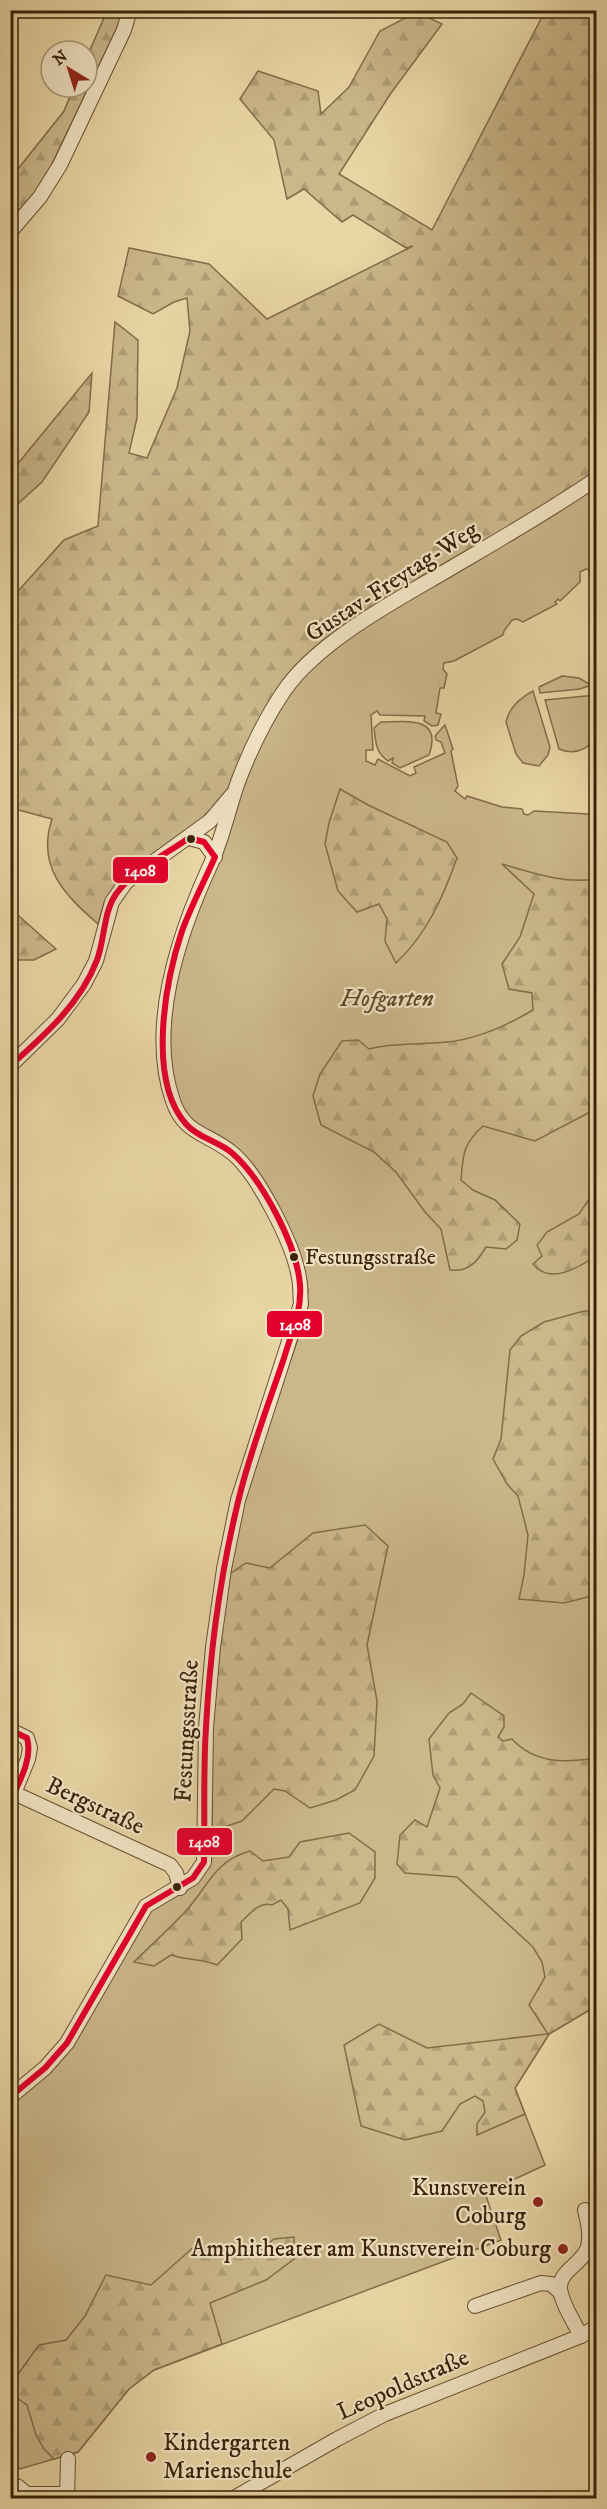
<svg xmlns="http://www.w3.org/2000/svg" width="607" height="2509" font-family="'IM FELL DW Pica',serif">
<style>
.green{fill:#cbb78a;stroke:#826c4a;stroke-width:1.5}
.forest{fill:url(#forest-firs);stroke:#826c4a;stroke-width:1.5}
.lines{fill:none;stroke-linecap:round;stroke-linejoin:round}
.street-casing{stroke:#654f30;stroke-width:16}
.street{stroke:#f1e4c4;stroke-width:14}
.bus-1-casing{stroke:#f1e4c4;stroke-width:10}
.bus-1{stroke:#e4002b;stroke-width:6}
.bus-dot{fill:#392209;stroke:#f1e4c4;stroke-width:2}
.poi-dot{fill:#8f2418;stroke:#f1e4c4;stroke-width:2}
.labels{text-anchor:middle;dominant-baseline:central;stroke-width:4.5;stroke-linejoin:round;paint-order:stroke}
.bus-label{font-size:22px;fill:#392209;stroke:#f1e4c4;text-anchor:start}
.street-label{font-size:24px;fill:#392209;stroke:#f1e4c4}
.park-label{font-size:24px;font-style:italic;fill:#5e4729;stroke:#f1e4c4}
.poi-label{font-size:24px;fill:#392209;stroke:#f1e4c4;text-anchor:end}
.line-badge{stroke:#f1e4c4;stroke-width:2}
.badge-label{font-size:16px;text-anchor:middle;font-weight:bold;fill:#fff}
</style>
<defs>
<pattern id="forest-firs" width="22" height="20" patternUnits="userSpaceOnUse" patternTransform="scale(1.5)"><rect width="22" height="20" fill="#cbb78a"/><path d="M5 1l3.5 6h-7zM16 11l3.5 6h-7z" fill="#af9d76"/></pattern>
</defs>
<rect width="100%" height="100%" fill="#e9d6a4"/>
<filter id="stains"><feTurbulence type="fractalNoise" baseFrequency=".00333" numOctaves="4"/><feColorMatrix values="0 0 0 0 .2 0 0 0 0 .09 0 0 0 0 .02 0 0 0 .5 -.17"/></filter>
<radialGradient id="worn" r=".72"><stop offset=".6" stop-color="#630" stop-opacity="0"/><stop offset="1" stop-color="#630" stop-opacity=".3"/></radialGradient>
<g class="green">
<path d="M596,486V568L593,571L586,569L580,572V582L560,601L558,599L555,602L557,604L523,622L517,619L512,620L504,631L503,635L454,661L444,663L443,669L447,674L444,688H440L436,713L441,714L438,725L432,726L424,721L425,716L380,715L377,711L371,715L373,750H366V761L375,765L378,759L410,776L416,773L414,767L445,753L441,742L436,740L435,736L445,725L453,749L451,751L458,786L455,791L465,799L467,796L502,807L522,809L524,814L528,815L534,811L589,814L596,817V2006L549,2034L515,2088L545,2165L485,2193L501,2240L154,2370L129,2389L78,2452L20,2469L11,2457V2104L65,2056L88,2020L146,1914L203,1874L212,1855V1729L221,1619L237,1527L258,1453L302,1327L308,1291L304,1272L281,1218L249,1161L232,1146L203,1132L182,1112L170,1073L169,1021L185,940L254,758L272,722L298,681L323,657L381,616L549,518Z"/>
<path d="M562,676L579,678L591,685L580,689L540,693L539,687Z"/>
<path d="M533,691L550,747L548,755L539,766L523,763L516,754L506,722C509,707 520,698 533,691Z"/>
<path d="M596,695V739C586,750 573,755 559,749L545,700Z"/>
<path d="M381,722C406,722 443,715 429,755L400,768L392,763L393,758L388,761C375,752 376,742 374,728Z"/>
</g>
<g class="forest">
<path d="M107,11H125L42,185L11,222L10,179L64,111L74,87H87V57Z"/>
<path d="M545,11H596V474L523,520L422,576L301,663L226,799L214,814L114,887L104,903L98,924C65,895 36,867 52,819L11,808V599L64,540L98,526L115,322L138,340L137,418L129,453L147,458L177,388L190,331L187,298L174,302L153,314L118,296L129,248L209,264L267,319L413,246L406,248L353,215L342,222L304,189L287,199L274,140L240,99L258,71L318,91L321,114L349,87L380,31L417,12L442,24L391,93L339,174L432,230Z"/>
<path d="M92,373L89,412L42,482L11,510V472Z"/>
<path d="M340,789L368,805L447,842L457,858C443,897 427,934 396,963L385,941L387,919L379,904L357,912L338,891L325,844L329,823Z"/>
<path d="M502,864C533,873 565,884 596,879V1109L535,1141L483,1126C463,1144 463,1154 461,1180L473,1190L495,1200L520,1224L517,1240L506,1249L486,1247C477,1262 469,1272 450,1270L441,1229L425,1212L396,1172L374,1152L321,1125L313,1096L320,1074L342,1041L358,1040L369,1049C395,1042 421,1045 447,1042C478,1039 506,1026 533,1010L532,993L509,989L502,964L520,937L534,894Z"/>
<path d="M10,909H11L56,949L34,960H11Z"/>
<path d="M596,1189V1256C578,1268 550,1285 533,1264L542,1256L537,1245L547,1232L579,1214Z"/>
<path d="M584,1311H596V1595L564,1603L519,1599L524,1575L528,1535L518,1496L507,1484L493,1459L501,1439L510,1350L521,1336L544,1322Z"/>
<path d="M365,1525L388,1546L367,1645L377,1701L374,1756L355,1790L336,1800L310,1808L285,1791L274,1789L242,1821L212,1831V1729L221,1619L228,1575L246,1563L270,1568L313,1533Z"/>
<path d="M471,1693L504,1716V1727L498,1737L503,1741L512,1739C535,1764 565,1763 596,1758V2006L549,2034L515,2088L525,2114L477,2135V2124L485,2112L483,2101L475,2096L460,2104L442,2131L405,2140L361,2126L344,2045L379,2024L427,2048L548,2034L529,2005L545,1977L542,1962L533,1947L457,1877L405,1873L397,1864L400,1835L415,1820L427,1827L440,1788L433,1775L429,1739L449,1713L463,1704Z"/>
<path d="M349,1833L375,1852V1878L360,1903L290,1930L288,1909L281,1900L272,1905C259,1901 250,1914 241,1922L242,1939L217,1965C200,1958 189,1961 171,1955L154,1966L134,1962C151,1945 168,1930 184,1913C208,1888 213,1861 250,1851L263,1861L289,1857L300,1842Z"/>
<path d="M294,2237V2259L266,2280L210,2303L222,2344L154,2370L129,2389L78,2452L54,2459L44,2449L36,2435L27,2405L11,2394V2384L39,2345L66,2340L85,2316L106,2275L151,2285L196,2245L231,2256L250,2258L274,2239Z"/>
</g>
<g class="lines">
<defs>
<g id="street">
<path d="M10,232L40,197L60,165L124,30L130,10"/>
<path d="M189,838L204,842L215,857"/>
<path d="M10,1066L58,1019L84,984L96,961L112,902L126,882L210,821L232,795"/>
<path d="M10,1730L27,1738L30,1748L28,1759L10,1803"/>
<path d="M16,1794L170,1865L176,1873L180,1888"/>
<path d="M10,2097L45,2068L67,2043L146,1906L193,1878L204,1862L206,1728L213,1647L224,1569L238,1500L301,1304C300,1296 301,1286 299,1278C294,1245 257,1172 231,1152C207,1133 184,1134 173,1101C147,1027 178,936 209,868C222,841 228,810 238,782C250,750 265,719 284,691C317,642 395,601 446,571C497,541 548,512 596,479"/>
<path d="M475,2306L541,2283L551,2284L560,2292"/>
<path d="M581,2336C574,2322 562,2304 560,2289C559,2270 582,2265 588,2247C591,2235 588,2223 585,2210"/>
<path d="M17,2486L27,2494H67"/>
<path d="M67,2498L68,2459"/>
<path d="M234,2498L337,2439L385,2414L581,2336L596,2327"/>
</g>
</defs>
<use href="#street" class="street-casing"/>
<use href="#street" class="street"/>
<defs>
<g id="bus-1">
<path d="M10,1066C44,1036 81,1003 97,960C105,939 103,913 116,894C134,869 165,855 189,838L204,842L215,857C204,882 191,906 182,931C165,982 147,1080 186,1124C198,1138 218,1141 232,1153C262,1179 297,1245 300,1285C302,1311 291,1334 284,1358C268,1406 249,1454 238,1502C220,1576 210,1652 206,1727C203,1772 205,1817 204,1862L193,1878L146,1906L67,2043L45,2068L10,2097"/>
<path d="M10,1730L27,1738C33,1759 19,1782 10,1802"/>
</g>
</defs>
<use href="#bus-1" class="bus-1-casing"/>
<use href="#bus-1" class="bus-1"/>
</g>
<g class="bus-dot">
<circle cx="191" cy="839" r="5"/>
<circle cx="294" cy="1257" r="5"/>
<circle cx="177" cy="1887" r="5"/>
</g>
<g class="poi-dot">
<circle cx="538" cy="2202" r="6"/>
<circle cx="563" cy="2249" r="6"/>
<circle cx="151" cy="2457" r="6"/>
</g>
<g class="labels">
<g class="bus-label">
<text x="305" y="1257">Festungsstraße</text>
</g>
<g class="street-label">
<text transform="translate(392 582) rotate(-33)">Gustav-Freytag-Weg</text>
<text transform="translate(187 1731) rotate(-87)">Festungsstraße</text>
<text transform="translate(95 1806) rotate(25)">Bergstraße</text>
<text transform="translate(403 2385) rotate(-24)">Leopoldstraße</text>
</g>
<g class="park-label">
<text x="387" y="999">Hofgarten</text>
</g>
<g class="poi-label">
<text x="526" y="2188">Kunstverein<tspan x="526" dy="28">Coburg</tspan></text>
<text x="551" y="2249">Amphitheater am Kunstverein Coburg</text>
<text x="163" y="2443" text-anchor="start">Kindergarten<tspan x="163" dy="28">Marienschule</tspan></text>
</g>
</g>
<g class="line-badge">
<rect x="112" y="856" width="57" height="28" rx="6" fill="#e4002b"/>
<rect x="266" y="1310" width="57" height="28" rx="6" fill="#e4002b"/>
<rect x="176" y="1827" width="57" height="29" rx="6" fill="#e4002b"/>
</g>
<g class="badge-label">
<text x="140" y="876">1408</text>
<text x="295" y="1330">1408</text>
<text x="204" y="1847">1408</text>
</g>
<rect width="607" height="2509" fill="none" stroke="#e9d6a4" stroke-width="36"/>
<rect x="12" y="12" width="583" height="2485" fill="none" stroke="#392209" stroke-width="3"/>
<rect x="18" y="18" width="571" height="2473" fill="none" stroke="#392209" stroke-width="1.5"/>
<g transform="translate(69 69) rotate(322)"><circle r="28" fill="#f1e4c4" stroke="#a79679" stroke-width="1.5"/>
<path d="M0-4.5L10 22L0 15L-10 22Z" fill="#8f2418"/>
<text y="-9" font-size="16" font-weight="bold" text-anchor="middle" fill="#392209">N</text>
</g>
<rect width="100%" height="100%" filter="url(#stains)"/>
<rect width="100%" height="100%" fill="url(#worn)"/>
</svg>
